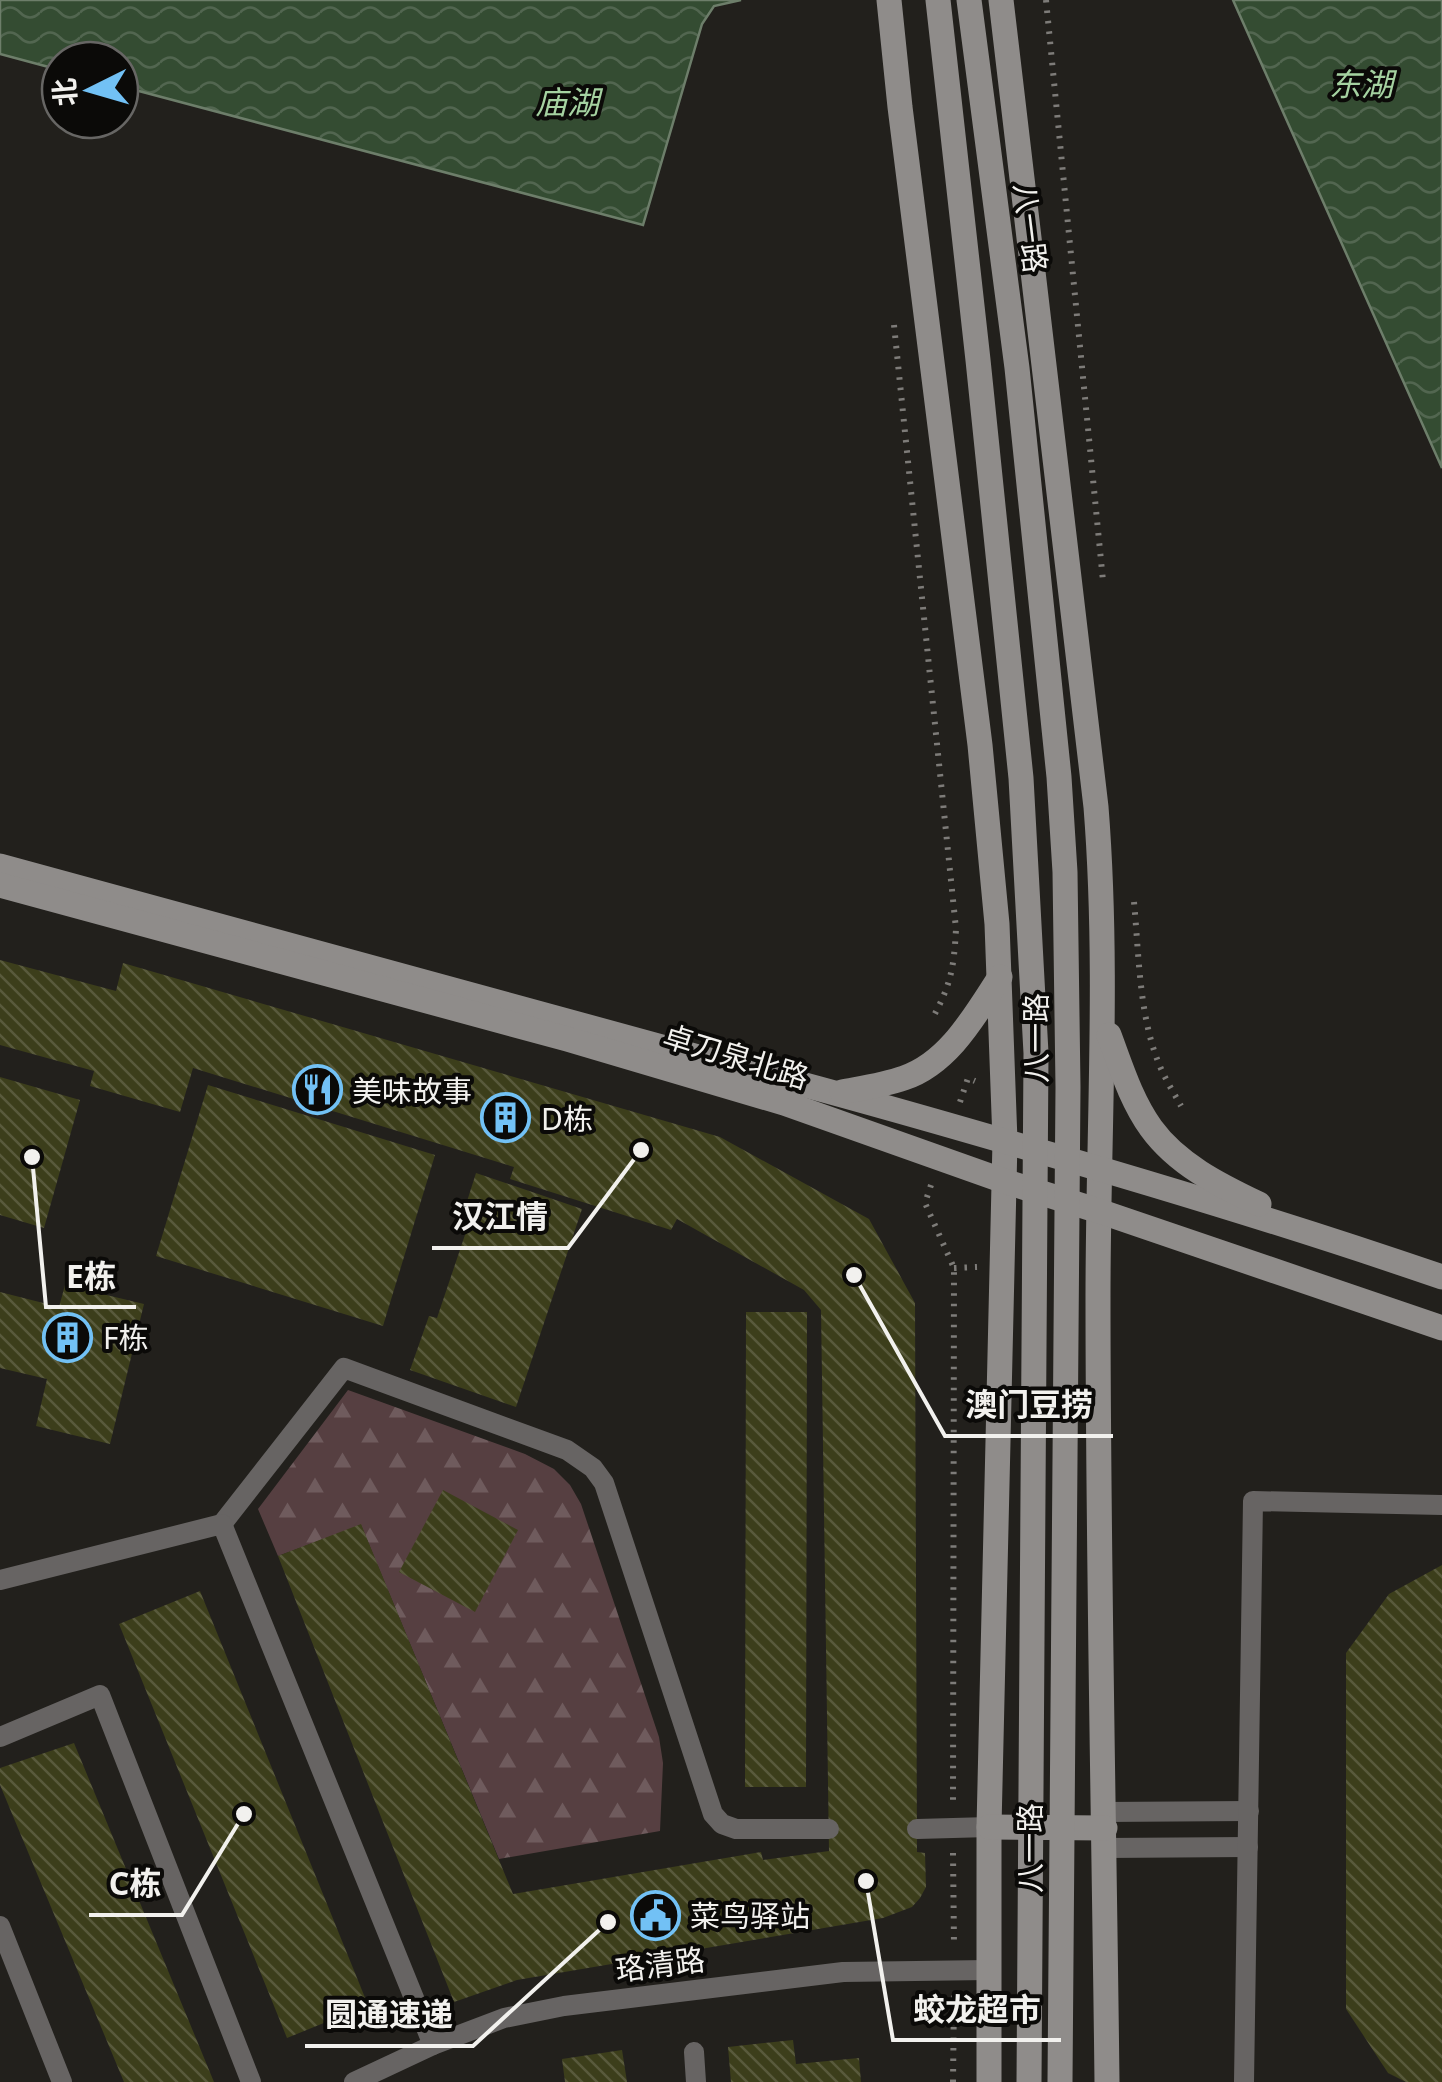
<svg xmlns="http://www.w3.org/2000/svg" width="1442" height="2082" font-family="'Noto Sans','Noto Sans SC',sans-serif">
<style>
.forest{fill:url(#forest-firs)}
.water{fill:url(#water-waves);stroke:#6d7e6a;stroke-width:2.5}
.building{fill:url(#building-back-hatch)}
.lines{fill:none;stroke-linecap:round;stroke-linejoin:round}
.path{stroke:#7e7c79;stroke-width:6;stroke-dasharray:2.5 8;stroke-linecap:butt}
.lane{stroke:#676463;stroke-width:20}
.secondary{stroke:#8f8c8a;stroke-width:25}
.secondary-bridge{stroke:#8f8c8a;stroke-width:25}
.labels{text-anchor:middle;dominant-baseline:central;stroke-width:8;stroke-linejoin:round;paint-order:stroke}
.street-label{font-size:30px;fill:#f2f1ee;stroke:#0b0a08}
.poi-label{font-size:30px;fill:#f2f1ee;stroke:#0b0a08;text-anchor:start}
.water-label{font-size:32px;font-style:italic;fill:#a5d2a1;stroke:#0b0a08}
.leader{fill:none;stroke:#f2f1ee;stroke-width:4}
.callout-dot{fill:#f2f1ee;stroke:#0b0a08;stroke-width:4}
.callout-label{font-size:32px;text-anchor:middle;font-weight:bold;fill:#f2f1ee;stroke:#0b0a08;stroke-width:8;stroke-linejoin:round;paint-order:stroke}
</style>
<defs>
<pattern id="forest-firs" width="22" height="20" patternUnits="userSpaceOnUse" patternTransform="scale(2.5)"><rect width="22" height="20" fill="#563f41"/><path d="M5 1l3.5 6h-7zM16 11l3.5 6h-7z" fill="#6f5b5d"/></pattern>
<pattern id="water-waves" width="16" height="10" patternUnits="userSpaceOnUse" patternTransform="scale(2.5)"><rect width="16" height="10" fill="#344c32"/><path d="M0 5q4-4 8 0t8 0" fill="none" stroke="#526650"/></pattern>
<pattern id="building-back-hatch" width="6" height="6" patternUnits="userSpaceOnUse" patternTransform="scale(2.5)"><rect width="6" height="6" fill="#3c3e1b"/><path d="M-1 5l2 2M0 0l6 6M5-1l2 2" fill="none" stroke="#595a3c"/></pattern>
</defs>
<rect width="100%" height="100%" fill="#22201c"/>
<path class="forest" d="M348,1390L525,1454L554,1469L570,1485L581,1504L659,1737L663,1763L660,1831L499,1859L361,1525L278,1556L258,1509Z"/>
<g class="water">
<path d="M0,0H741L714,6L702,24L643,225L120,86V60H60V70L0,54Z"/>
<path d="M1233,0H1442V468Z"/>
</g>
<g class="building">
<path d="M0,960L116,991L123,963L720,1137L869,1219L915,1303L917,1852L925,1853L926,1887L920,1898L912,1907L883,1918L517,1980L454,2002L278,1556L361,1524L513,1894L761,1852L763,1860L829,1851L821,1310L804,1290L677,1219L671,1230L510,1179L514,1167L193,1068L180,1112L90,1086L94,1071L0,1045Z"/>
<path d="M0,1077L80,1100L44,1228L0,1215Z"/>
<path d="M208,1085L435,1155L383,1326L156,1256Z"/>
<path d="M476,1173L582,1209L516,1407L410,1370L429,1316L437,1318L470,1220L462,1217Z"/>
<path d="M65,1285L144,1304L110,1444L36,1426L47,1379L0,1368V1292L59,1307Z"/>
<path d="M746,1312H807L806,1787H745Z"/>
<path d="M443,1490L518,1530L475,1612L399,1572Z"/>
<path d="M1442,1565V2082H1406L1388,2073L1346,2009V1653L1389,1594Z"/>
<path d="M200,1591L368,2005L287,2038L119,1624Z"/>
<path d="M74,1743L214,2082H124L0,1785V1768Z"/>
<path d="M793,2040L796,2064L859,2058L861,2082H731L728,2047Z"/>
<path d="M622,2050L627,2082H565L562,2059Z"/>
</g>
<g class="lines">
<g class="path">
<path d="M1046,0L1103,581"/>
<path d="M894,325L956,929C954,967 951,985 932,1019"/>
<path d="M1134,902C1139,955 1139,1015 1159,1064C1165,1079 1174,1093 1181,1106"/>
<path d="M960,1102L968,1078L975,1081"/>
<path d="M931,1185L925,1203L954,1268L953,1805"/>
<path d="M954,1268L977,1267"/>
<path d="M953,1853L954,1945"/>
<path d="M953,2082L954,1993"/>
</g>
<g class="lane">
<path d="M222,1524L344,1368L567,1450L593,1468L604,1483L713,1814L722,1824L736,1829H829"/>
<path d="M0,1580L222,1524L433,2045"/>
<path d="M0,1737L100,1695L251,2082"/>
<path d="M1104,1812L1249,1811"/>
<path d="M917,1829L989,1827"/>
<path d="M1105,1848L1248,1847"/>
<path d="M0,1926L62,2082"/>
<path d="M694,2052L696,2082"/>
<path d="M354,2082L433,2045L504,2018L564,2006L843,1972L988,1970"/>
<path d="M1244,2082L1253,1501L1442,1505"/>
</g>
<g class="secondary">
<path d="M889,0L900,107L980,745L997,924L1005,1141L989,1827V2082"/>
<path d="M1001,0L1096,807C1109,971 1098,1133 1098,1297C1098,1559 1104,1820 1107,2082"/>
<path d="M0,866L724,1064C818,1087 911,1114 1004,1141C1151,1183 1297,1227 1442,1277"/>
<path d="M0,885L567,1039L784,1103L1004,1181L1099,1211L1442,1328"/>
<path d="M1109,1035C1121,1067 1131,1100 1151,1128C1177,1164 1219,1185 1259,1204"/>
<path d="M842,1092C863,1088 884,1085 904,1078C949,1063 975,1015 1000,977"/>
<path d="M989,1827L1105,1828"/>
</g>
<g class="secondary-bridge">
<path d="M938,0L978,360L1021,778L1036,1053L1029,2082"/>
<path d="M969,0L1017,368L1059,777L1065,872L1068,1087L1060,2082"/>
</g>
</g>
<defs>
<symbol id="restaurant-ring" viewBox="-11 -11 22 22"><circle r="9.5" fill="#0b0a08" stroke="#72c1f5" stroke-width="1.5"/><path d="M-5-6h1v4h1v-4h1v4h1v-4h1v5L-1.5 .5V6h-2V.5L-5-1ZM5-6V6H3V1.5H1.5Q1.5-4 5-6Z" fill="#72c1f5"/></symbol>
<symbol id="building-ring" viewBox="-11 -11 22 22"><circle r="9.5" fill="#0b0a08" stroke="#72c1f5" stroke-width="1.5"/><path d="M-4-6H4V6H1V3H-1V6H-4ZM-2.5-4.3h1.7v1.8h-1.7ZM.8-4.3h1.7v1.8H.8ZM-2.5-1h1.7V.8h-1.7ZM.8-1h1.7V.8H.8Z" fill="#72c1f5"/></symbol>
<symbol id="civic-ring" viewBox="-11 -11 22 22"><circle r="9.5" fill="#0b0a08" stroke="#72c1f5" stroke-width="1.5"/><path d="M-.6-6.5H3V-4.5H.6V-3L4-1V1h2V6H-6V1h2V-1L-.6-3ZM-1.2 2.5V6h2.4V2.5Z" fill="#72c1f5"/></symbol>
</defs>
<g fill-rule="evenodd">
<use href="#restaurant-ring" x="290" y="1062" width="55" height="55"/>
<use href="#building-ring" x="478" y="1090" width="55" height="55"/>
<use href="#building-ring" x="40" y="1310" width="55" height="55"/>
<use href="#civic-ring" x="628" y="1888" width="55" height="55"/>
</g>
<g class="labels">
<g class="street-label">
<text transform="translate(1031 228) rotate(83)">八一路</text>
<text transform="translate(1035 1038) rotate(-90)">八一路</text>
<text transform="translate(736 1056) rotate(17)">卓刀泉北路</text>
<text transform="translate(1029 1848) rotate(-90)">八一路</text>
<text transform="translate(660 1964) rotate(-7)">珞清路</text>
</g>
<g class="poi-label">
<text x="352" y="1090">美味故事</text>
<text x="541" y="1118">D栋</text>
<text x="103" y="1337">F栋</text>
<text x="690" y="1915">菜鸟驿站</text>
</g>
<g class="water-label">
<text x="1361" y="83">东湖</text>
<text x="567" y="101">庙湖</text>
</g>
</g>
<path class="leader" d="M641 1150L568 1248H432M32 1157L46 1307H136M854 1275L945 1436H1113M244 1814L182 1915H89M866 1881L893 2040H1061M608 1922L473 2046H305"/>
<g class="callout-dot">
<circle cx="641" cy="1150" r="10"/>
<circle cx="32" cy="1157" r="10"/>
<circle cx="854" cy="1275" r="10"/>
<circle cx="244" cy="1814" r="10"/>
<circle cx="866" cy="1881" r="10"/>
<circle cx="608" cy="1922" r="10"/>
</g>
<g class="callout-label">
<text x="500" y="1228">汉江情</text>
<text x="91" y="1288">E栋</text>
<text x="1029" y="1416">澳门豆捞</text>
<text x="135" y="1895">C栋</text>
<text x="977" y="2021">蛟龙超市</text>
<text x="389" y="2026">圆通速递</text>
</g>
<g transform="translate(90 90) rotate(265)"><circle r="48" fill="#0b0a08" stroke="#676664" stroke-width="2.5"/>
<path d="M0-8L18 38L0 25L-18 38Z" fill="#72c1f5"/>
<text y="-15" font-size="28" font-weight="bold" text-anchor="middle" fill="#f2f1ee">北</text>
</g>
</svg>
